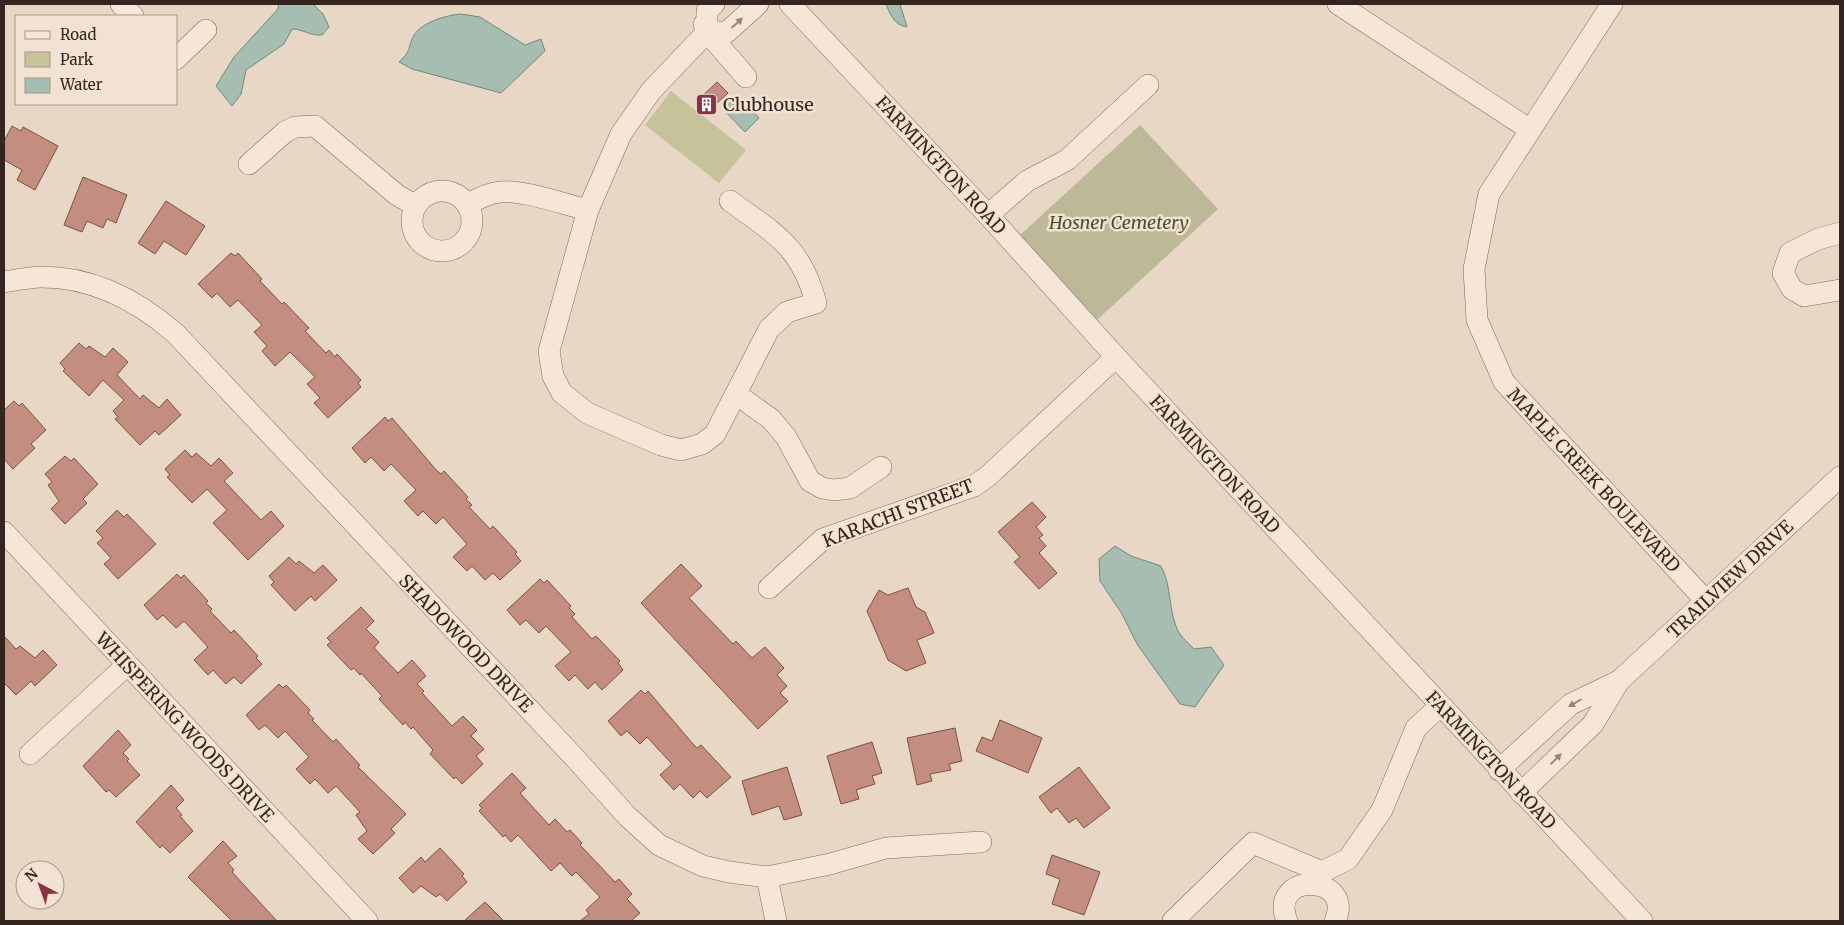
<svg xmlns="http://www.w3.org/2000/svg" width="1844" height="925" font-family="Merriweather,serif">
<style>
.green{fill:#c6c29a}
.cemetery{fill:#bcb898}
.water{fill:#a6bdb1;stroke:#6e8a7d}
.building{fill:#c38d7f;stroke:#7f5045}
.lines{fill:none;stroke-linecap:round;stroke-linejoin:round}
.minor-casing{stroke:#82695d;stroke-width:22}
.minor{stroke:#f5e6d7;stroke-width:21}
.oneway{fill:#94867b}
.labels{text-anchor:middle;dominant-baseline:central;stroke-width:5;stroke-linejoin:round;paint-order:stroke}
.poi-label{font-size:18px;fill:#34251f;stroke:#f1e2d3;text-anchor:start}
.street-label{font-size:18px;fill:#34251f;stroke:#f1e2d3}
.park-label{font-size:18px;font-style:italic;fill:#4c4e28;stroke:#f1e2d3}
</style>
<rect width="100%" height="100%" fill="#e9d7c5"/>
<path class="green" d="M671,91L746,150L719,183L645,125Z"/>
<path class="cemetery" d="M1140,125L1218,209L1097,320L1019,236Z"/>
<g class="water">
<path d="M279,4H313L323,14L329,27L322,35C310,36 303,29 292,29L284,44L246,70L241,94L232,106L216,86L234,57L278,9Z"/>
<path d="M886,4H900L907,27C894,25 890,14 886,4Z"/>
<path d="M461,14L480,17L525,45L541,39L545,51L501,93L412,69L399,62C413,49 407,47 414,35C422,22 447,15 461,14Z"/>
<path d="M733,100L743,110L748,106L759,118L745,132L723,109Z"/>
<path d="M1115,546L1131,556L1161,566C1172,586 1168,610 1178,631C1182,638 1189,644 1194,649L1211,647L1224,665L1195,707L1180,704L1137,644L1122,614L1100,581L1099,559Z"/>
</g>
<g class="building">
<path d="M717,82L728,93L706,113L696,102Z"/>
<path d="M12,126L21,131L23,127L58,146L35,190L17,180L22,170L4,160V141Z"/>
<path d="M83,177L127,195L116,223L107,219L103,228L87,221L82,232L64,225Z"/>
<path d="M166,201L205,226L186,255L164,241L155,254L138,243Z"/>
<path d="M231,253L235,256L238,253L262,279L260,281L282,304L284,302L309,328L305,331L326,353L329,350L335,357L337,354L361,380L358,383L361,387L328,418L314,403L320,398L307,384L315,377L290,352L275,366L262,351L267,346L254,332L262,325L238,300L230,307L217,293L212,298L198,284Z"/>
<path d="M79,343L86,349L89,346L105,357L113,348L128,362L117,375L140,399L143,395L159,408L167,399L181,415L159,435L155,431L140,445L115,419L118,417L113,411L124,400L103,380L89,396L63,371L65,369L60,363Z"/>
<path d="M14,401L19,406L22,403L46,430L31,444L35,448L13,469L4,459V410Z"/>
<path d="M385,417L388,421L392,418L437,471L441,474L444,471L468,497L466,499L472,505L469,507L490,529L493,526L517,552L515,554L521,561L500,580L493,573L485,580L472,566L467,571L453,557L467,544L443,517L436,524L423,511L418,516L404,501L416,490L391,464L384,471L371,457L365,463L352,448Z"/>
<path d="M185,450L192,457L196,453L211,466L219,458L233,473L224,481L261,520L271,511L284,526L248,560L213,523L227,510L207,489L192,503L167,477L170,475L165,469Z"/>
<path d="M65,456L71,461L74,458L98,484L83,499L87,503L65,524L51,509L59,501L48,485L52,482L45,474Z"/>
<path d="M1032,502L1046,517L1036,527L1043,535L1039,538L1046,546L1039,553L1057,573L1039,589L1014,562L1020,557L998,532Z"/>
<path d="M117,510L124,517L127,514L156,544L118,579L104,564L111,558L97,543L103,538L96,531Z"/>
<path d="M289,557L296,564L299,561L314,573L323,565L337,580L315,601L311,596L295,611L271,585L274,582L269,576Z"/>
<path d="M681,564L702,586L689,598L733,644L736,641L752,658L765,647L784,668L777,675L787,686L780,693L788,701L758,729L641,603Z"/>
<path d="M177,574L181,578L184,575L208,601L206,603L212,609L210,611L231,633L234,630L258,656L256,658L262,664L241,684L234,677L226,684L213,670L208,675L194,660L208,647L184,621L176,628L163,615L157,620L144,605Z"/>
<path d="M540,579L544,583L547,580L571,606L569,608L575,614L572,617L592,639L596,636L620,661L618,663L623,670L602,690L595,682L588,689L575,675L569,681L555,666L571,652L546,626L539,633L526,620L520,625L507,610Z"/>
<path d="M908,588L916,607L925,612L934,633L917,640L926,663L906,671L888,660L867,611L879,590L888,595Z"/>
<path d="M361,607L374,621L366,629L379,642L374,648L398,673L412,660L426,676L417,684L424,691L422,693L452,726L463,716L477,730L471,736L484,749L476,756L483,764L462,784L456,777L454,779L430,754L433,750L413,727L411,729L405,722L403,725L379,699L382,696L361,673L360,675L354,668L351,670L327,645L331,642L327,638Z"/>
<path d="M4,636L16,649L20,646L35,658L43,650L57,665L35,686L31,681L16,695L4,683Z"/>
<path d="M279,684L283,688L286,685L310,710L308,713L314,719L312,720L333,742L336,739L360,765L358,767L406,814L391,829L395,833L373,854L358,839L367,831L356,815L360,812L336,786L328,793L315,779L310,784L296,769L309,757L285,731L278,738L265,725L259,730L246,715Z"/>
<path d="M641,690L645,694L648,691L693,744L697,748L701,745L731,777L707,798L700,791L693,798L680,784L674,790L660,775L672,764L647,737L640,744L627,731L621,736L608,721Z"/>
<path d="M1000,720L1042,738L1028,773L976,751L982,737L992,741Z"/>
<path d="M955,728L962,761L949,764L951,770L930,774L932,781L917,785L907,738Z"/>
<path d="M118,730L131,745L123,753L129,759L127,761L140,775L116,797L109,790L106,792L83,766Z"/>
<path d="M872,742L882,773L872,776L875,784L856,790L859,799L841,804L827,756Z"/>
<path d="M787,767L802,815L784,820L779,806L752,815L742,781Z"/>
<path d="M1079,767L1110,808L1084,828L1076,818L1069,823L1057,808L1051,813L1039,797Z"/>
<path d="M512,773L526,788L520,793L549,825L555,819L567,832L570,830L582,843L580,845L615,882L619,879L632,894L627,899L640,913L631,921H580L589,914L586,910L600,897L576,872L572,876L560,863L551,871L518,835L511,842L505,835L503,837L479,811L482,808L479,805Z"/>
<path d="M171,785L184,800L176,808L182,815L180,816L193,831L170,853L162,845L160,848L136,822Z"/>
<path d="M223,841L237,856L228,863L234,870L232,872L277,921H232L188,877Z"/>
<path d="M440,848L464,874L462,876L467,882L447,901L440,894L436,897L421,886L413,893L399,878L421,857L425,862Z"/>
<path d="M1052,855L1100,872L1084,915L1052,904L1060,879L1046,874Z"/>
<path d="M485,902L504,921H464Z"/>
</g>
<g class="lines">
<defs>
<g id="minor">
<path d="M121,4L133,16"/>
<path d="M714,4L707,11V32H727L758,4"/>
<path d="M790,4L988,215L1116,357L1642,921"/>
<path d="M1338,4L1529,129"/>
<path d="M1612,4L1489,194L1474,269L1477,320L1504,382L1706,601"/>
<path d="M704,24L707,32L746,77"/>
<path d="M707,32L651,91L621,134L588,210L549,351L553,376L562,393L587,413L661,445L681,450L702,444L715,434L769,329L787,312L816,303C801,246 775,234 730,201"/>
<path d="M176,59L206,30"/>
<path d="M249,164L285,132L295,127L315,126L397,195L416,206"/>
<circle cx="442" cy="221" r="30"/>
<path d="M467,205C477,199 488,193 500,192C521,189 566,205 588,210"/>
<path d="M988,215L1027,181L1067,160L1148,85"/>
<path d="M1840,233L1818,239L1790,253L1783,273L1792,289L1804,296L1840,290"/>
<path d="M4,282C16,280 30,277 42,277C93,277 138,301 175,333L574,757L627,816L659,845L703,866L729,872L767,877L830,864L886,848L981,842"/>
<path d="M736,394L771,419L786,437L810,481L822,488L834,490L850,488L881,467"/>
<path d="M4,532L367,921"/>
<path d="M769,588L823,539L974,486L987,477L1116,357"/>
<path d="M30,754L127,665"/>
<path d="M1499,770L1571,704L1619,681"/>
<path d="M1521,793L1593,724L1619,681L1840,477"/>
<path d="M767,877L776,921"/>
<path d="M1173,921L1253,843L1322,872L1348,859L1382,810L1416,728L1440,706"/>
<path d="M1287,921C1267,871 1356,874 1335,921"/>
</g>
</defs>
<use href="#minor" class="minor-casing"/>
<use href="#minor" class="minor"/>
</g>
<defs><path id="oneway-solid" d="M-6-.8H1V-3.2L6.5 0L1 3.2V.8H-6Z" transform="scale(1.25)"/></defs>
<g class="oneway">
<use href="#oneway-solid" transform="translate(737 23) rotate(-42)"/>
<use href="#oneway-solid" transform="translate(1575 703) rotate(150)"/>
<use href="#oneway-solid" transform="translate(1556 759) rotate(-44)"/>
</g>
<defs>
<symbol id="building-square" viewBox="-11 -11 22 22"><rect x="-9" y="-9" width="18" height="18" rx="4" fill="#8b3346" stroke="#f1e2d3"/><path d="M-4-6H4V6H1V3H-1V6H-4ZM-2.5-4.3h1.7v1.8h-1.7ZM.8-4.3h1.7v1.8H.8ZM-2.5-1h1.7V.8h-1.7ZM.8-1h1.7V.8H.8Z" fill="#fff"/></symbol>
</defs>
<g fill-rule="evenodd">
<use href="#building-square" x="694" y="92" width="25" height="25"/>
</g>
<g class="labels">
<g class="poi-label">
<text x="723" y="104">Clubhouse</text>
</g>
<g class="street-label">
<text transform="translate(941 165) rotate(47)">FARMINGTON ROAD</text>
<text transform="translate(1215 464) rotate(47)">FARMINGTON ROAD</text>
<text transform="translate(1594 480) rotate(47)">MAPLE CREEK BOULEVARD</text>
<text transform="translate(898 513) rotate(-21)">KARACHI STREET</text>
<text transform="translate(1730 579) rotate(-43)">TRAILVIEW DRIVE</text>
<text transform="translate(466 643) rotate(46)">SHADOWOOD DRIVE</text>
<text transform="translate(185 727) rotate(47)">WHISPERING WOODS DRIVE</text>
<text transform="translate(1491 760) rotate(47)">FARMINGTON ROAD</text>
</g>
<g class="park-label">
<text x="1119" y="222">Hosner Cemetery</text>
</g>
</g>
<rect width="1844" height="925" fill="none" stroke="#34251f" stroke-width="10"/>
<rect x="15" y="15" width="162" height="90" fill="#f1e2d3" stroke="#a5968b"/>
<rect x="25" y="31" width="25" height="8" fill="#f5e6d7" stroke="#a5968b"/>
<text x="60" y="40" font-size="15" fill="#34251f">Road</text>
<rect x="25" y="52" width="25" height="15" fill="#c6c29a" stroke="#a5968b"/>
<text x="60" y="65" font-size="15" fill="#34251f">Park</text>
<rect x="25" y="78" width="25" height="15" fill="#a6bdb1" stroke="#a5968b"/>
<text x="60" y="90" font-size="15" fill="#34251f">Water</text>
<g transform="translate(40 885) rotate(319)"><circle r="24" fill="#f1e2d3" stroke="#a5968b"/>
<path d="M0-4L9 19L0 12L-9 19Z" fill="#8b3346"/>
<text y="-8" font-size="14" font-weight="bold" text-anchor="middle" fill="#34251f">N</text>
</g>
</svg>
